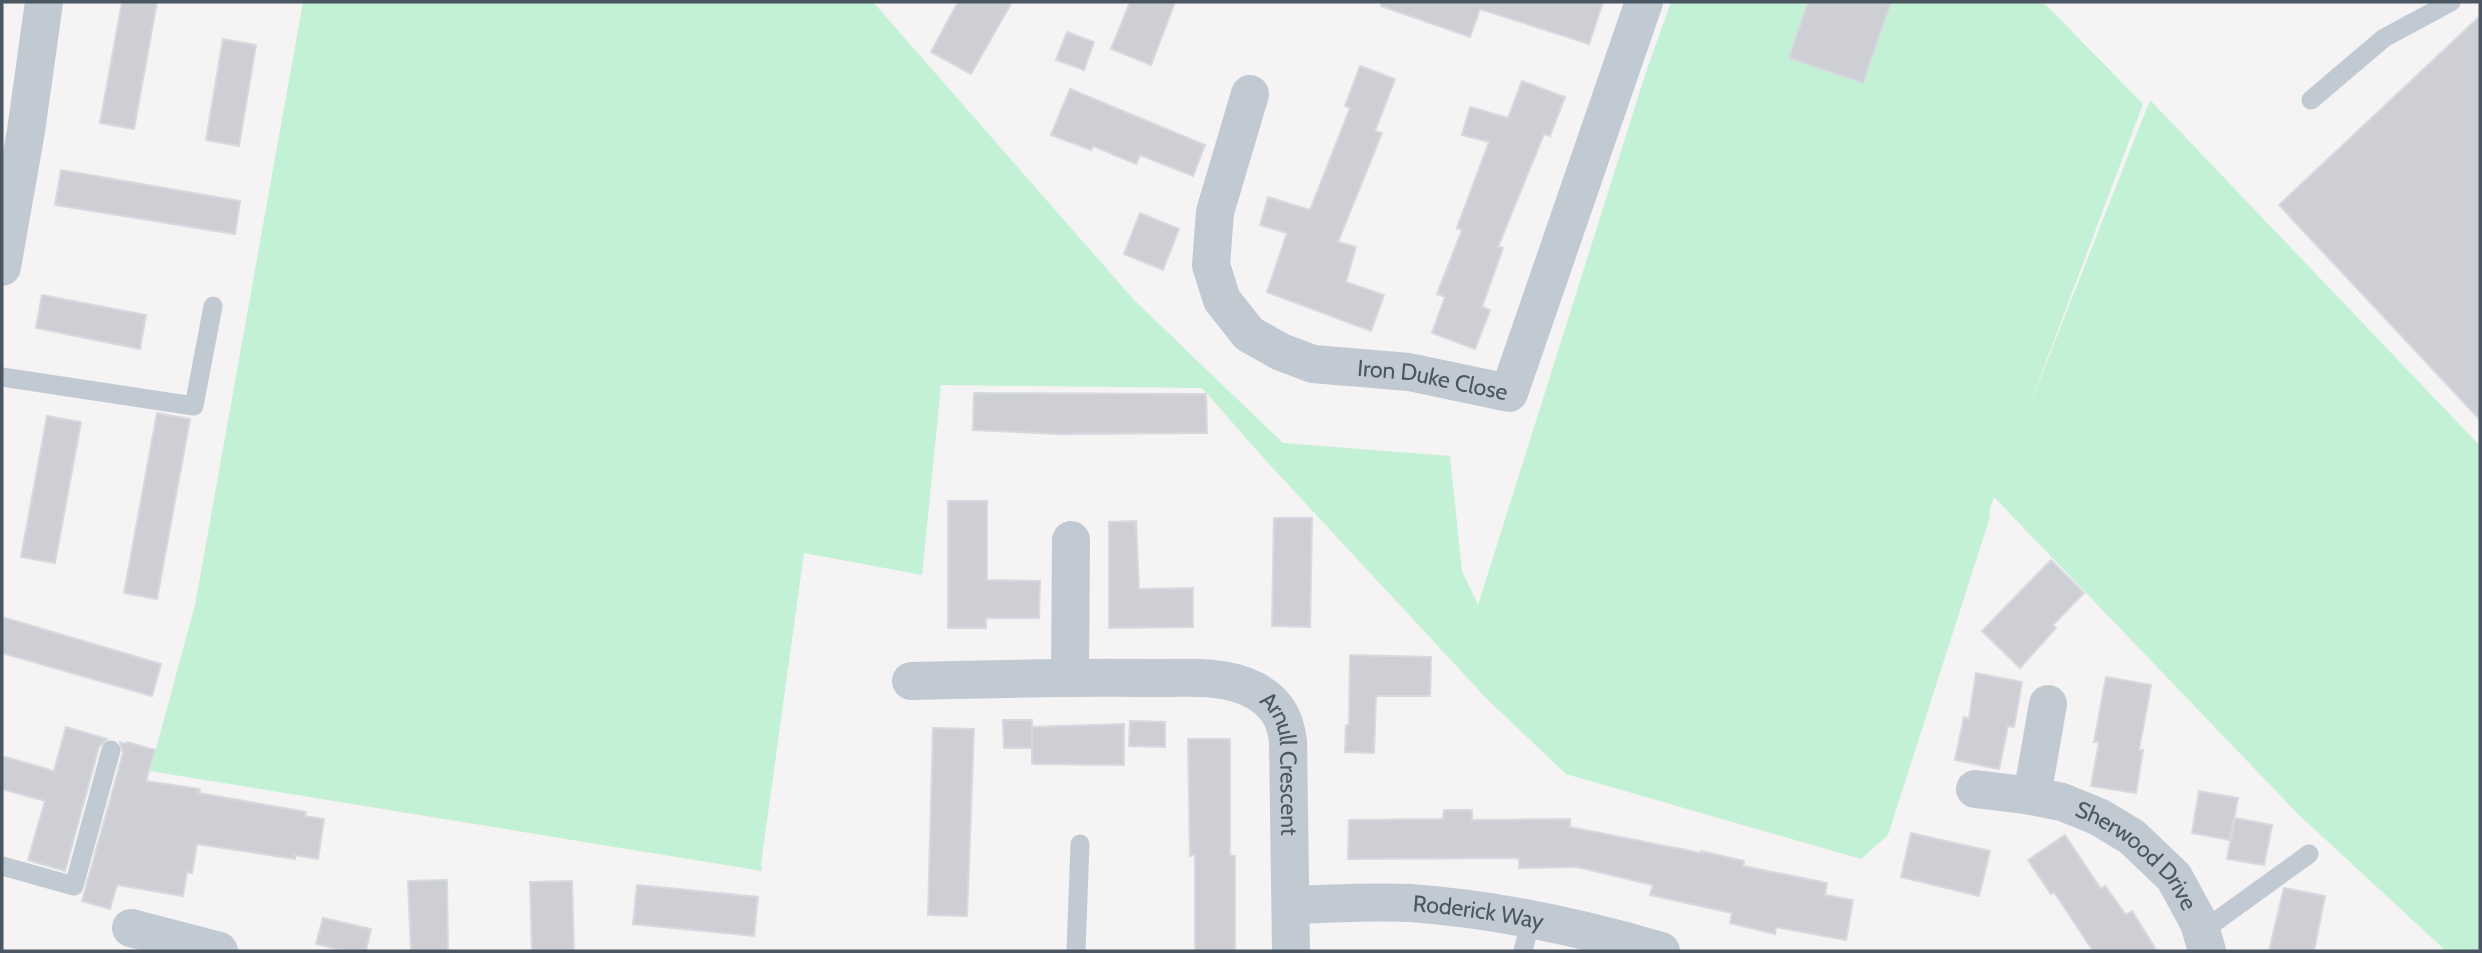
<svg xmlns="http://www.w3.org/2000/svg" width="2482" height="953" font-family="Cabin,sans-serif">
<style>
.green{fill:#c3f1d5}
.building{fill:#cdcfd5;stroke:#d7d9de;stroke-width:2}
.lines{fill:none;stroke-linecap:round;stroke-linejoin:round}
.lane{stroke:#c1cad2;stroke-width:19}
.street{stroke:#c1cad2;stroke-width:38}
.labels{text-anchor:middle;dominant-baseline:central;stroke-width:6;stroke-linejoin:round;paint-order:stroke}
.street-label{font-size:23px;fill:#4a5661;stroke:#fff}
</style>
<rect width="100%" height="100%" fill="#f5f3f3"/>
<path class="green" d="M303,2H873L1134,300L1283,443L1450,456L1462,571L1478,605L1645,75L1671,2H2043L2143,104L2026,415L2150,100L2480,446V951H2446L2298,814L1994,497L1989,512L1990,517L1888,835L1861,859L1566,774L1487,699L1269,464L1202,388L941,385L922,575L804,553L761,864L762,871L150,771L195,605Z"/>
<g class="building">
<path d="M122,2H157L134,129L100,123Z"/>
<path d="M958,2H1012L971,74L931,52Z"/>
<path d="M1130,2H1175L1151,65L1111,49Z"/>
<path d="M1381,2H1603L1589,44L1480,9L1470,37L1381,6Z"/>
<path d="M1808,2H1891L1863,83L1789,58Z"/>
<path d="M2480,16V420L2279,205Z"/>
<path d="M1067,32L1094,42L1084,70L1056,60Z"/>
<path d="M223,39L256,45L239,146L206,140Z"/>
<path d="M1360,66L1395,79L1375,131L1382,133L1338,242L1356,247L1346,282L1384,295L1371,331L1267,292L1287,233L1260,225L1268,197L1310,210L1350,108L1345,106Z"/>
<path d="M1522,81L1565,97L1550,136L1544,134L1498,247L1503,248L1482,307L1490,310L1475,349L1432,333L1445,297L1437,294L1462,230L1457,228L1489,142L1462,135L1470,107L1508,118Z"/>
<path d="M1070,89L1205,145L1193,176L1140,155L1136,164L1093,146L1091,150L1051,135Z"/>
<path d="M61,170L240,201L235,234L55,205Z"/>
<path d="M1140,213L1179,229L1163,270L1124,254Z"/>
<path d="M42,295L146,315L140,349L36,328Z"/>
<path d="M974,393L1206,394L1207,433L1059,434L973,430Z"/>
<path d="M157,413L190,419L157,599L124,593Z"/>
<path d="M47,416L81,422L55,563L21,557Z"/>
<path d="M948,501H987V580L1040,581L1039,618H986V628H948Z"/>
<path d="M1274,518H1312L1310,627L1272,626Z"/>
<path d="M1136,521L1139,589L1193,588V627L1109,628V522Z"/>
<path d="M2051,560L2084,593L2053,625L2056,628L2020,668L1982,631Z"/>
<path d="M2,617L161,664L152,696L2,653Z"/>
<path d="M1350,655L1431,657L1430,696H1376L1374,753L1345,752L1346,725H1349Z"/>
<path d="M1976,673L2022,682L2014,727L2008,726L1999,769L1955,760L1964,717L1969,719Z"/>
<path d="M2106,677L2151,685L2139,750H2143L2136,793L2091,786L2099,742H2094Z"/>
<path d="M1003,720H1032V745V727L1124,724V765L1032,764V748H1004Z"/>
<path d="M1130,721L1165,722V747L1129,746Z"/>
<path d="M66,727L107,739L99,747L65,871L28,860L45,801L2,789V756L54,771Z"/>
<path d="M933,728L974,729L967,916L928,915Z"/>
<path d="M1188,739H1230V855L1235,856V951H1195V855L1190,856Z"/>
<path d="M120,742L126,744L127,742L155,750L146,781L200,789L199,793L306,812L305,816L324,819L318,859L295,855V859L197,844L192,873L187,872L183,896L117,885L110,909L82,901L123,753Z"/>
<path d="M2199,791L2238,798L2230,840L2192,833Z"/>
<path d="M1444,810H1472V820L1570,819V827L1701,853V851L1744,861L1743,866L1827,883L1825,895L1853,900L1846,940L1776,927L1775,934L1730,923L1732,913L1650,895L1653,885L1577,867L1519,868V858L1348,859L1349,820L1443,819Z"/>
<path d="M2235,818L2272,825L2264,865L2227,859Z"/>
<path d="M1911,833L1990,851L1979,896L1901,877Z"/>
<path d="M2065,835L2101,889L2105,886L2126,915L2132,911L2157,951H2093L2054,892L2051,894L2028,860Z"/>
<path d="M447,880L448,951H411L408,881Z"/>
<path d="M572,881L574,951H532L530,882Z"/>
<path d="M637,885L758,897L754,936L633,924Z"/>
<path d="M2284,888L2325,896L2314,951H2269Z"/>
<path d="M323,918L371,929L366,951H346L316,944Z"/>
</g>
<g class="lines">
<g class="lane">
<path d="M2311,100L2384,38L2451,2"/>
<path d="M2,377L194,406L213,306"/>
<path d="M2,866L74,886L111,750"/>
<path d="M2201,932L2309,854"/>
<path d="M1076,951L1080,844"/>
<path d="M1523,951L1531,919"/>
</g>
<g class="street">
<path id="s1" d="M1250,94L1215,212L1211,265L1222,300L1249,334L1281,352L1313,364L1409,372L1509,393L1644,2"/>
<path d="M2,267L26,131L44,2"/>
<path d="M1070,677L1071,540"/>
<path id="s2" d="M911,681C989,679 1066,677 1143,678C1179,679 1221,673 1254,690C1276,702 1285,717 1288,741L1291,951"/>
<path id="s3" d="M1975,789L2032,796L2062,802L2099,817L2132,837L2174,877L2199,923L2207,951"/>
<path d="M2032,796L2048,704"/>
<path id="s4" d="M1292,905C1331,904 1371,901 1410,903C1495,909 1579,927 1661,951"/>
<path d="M131,928L219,951"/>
</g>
</g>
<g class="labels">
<g class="street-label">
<text stroke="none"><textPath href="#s1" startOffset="448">Iron Duke Close</textPath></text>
<text stroke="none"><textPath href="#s2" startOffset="430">Arnull Crescent</textPath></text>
<text stroke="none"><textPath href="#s3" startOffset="182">Sherwood Drive</textPath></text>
<text stroke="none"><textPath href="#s4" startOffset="187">Roderick Way</textPath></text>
</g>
</g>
<rect width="2482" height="953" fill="none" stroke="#4a5661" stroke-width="7"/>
</svg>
